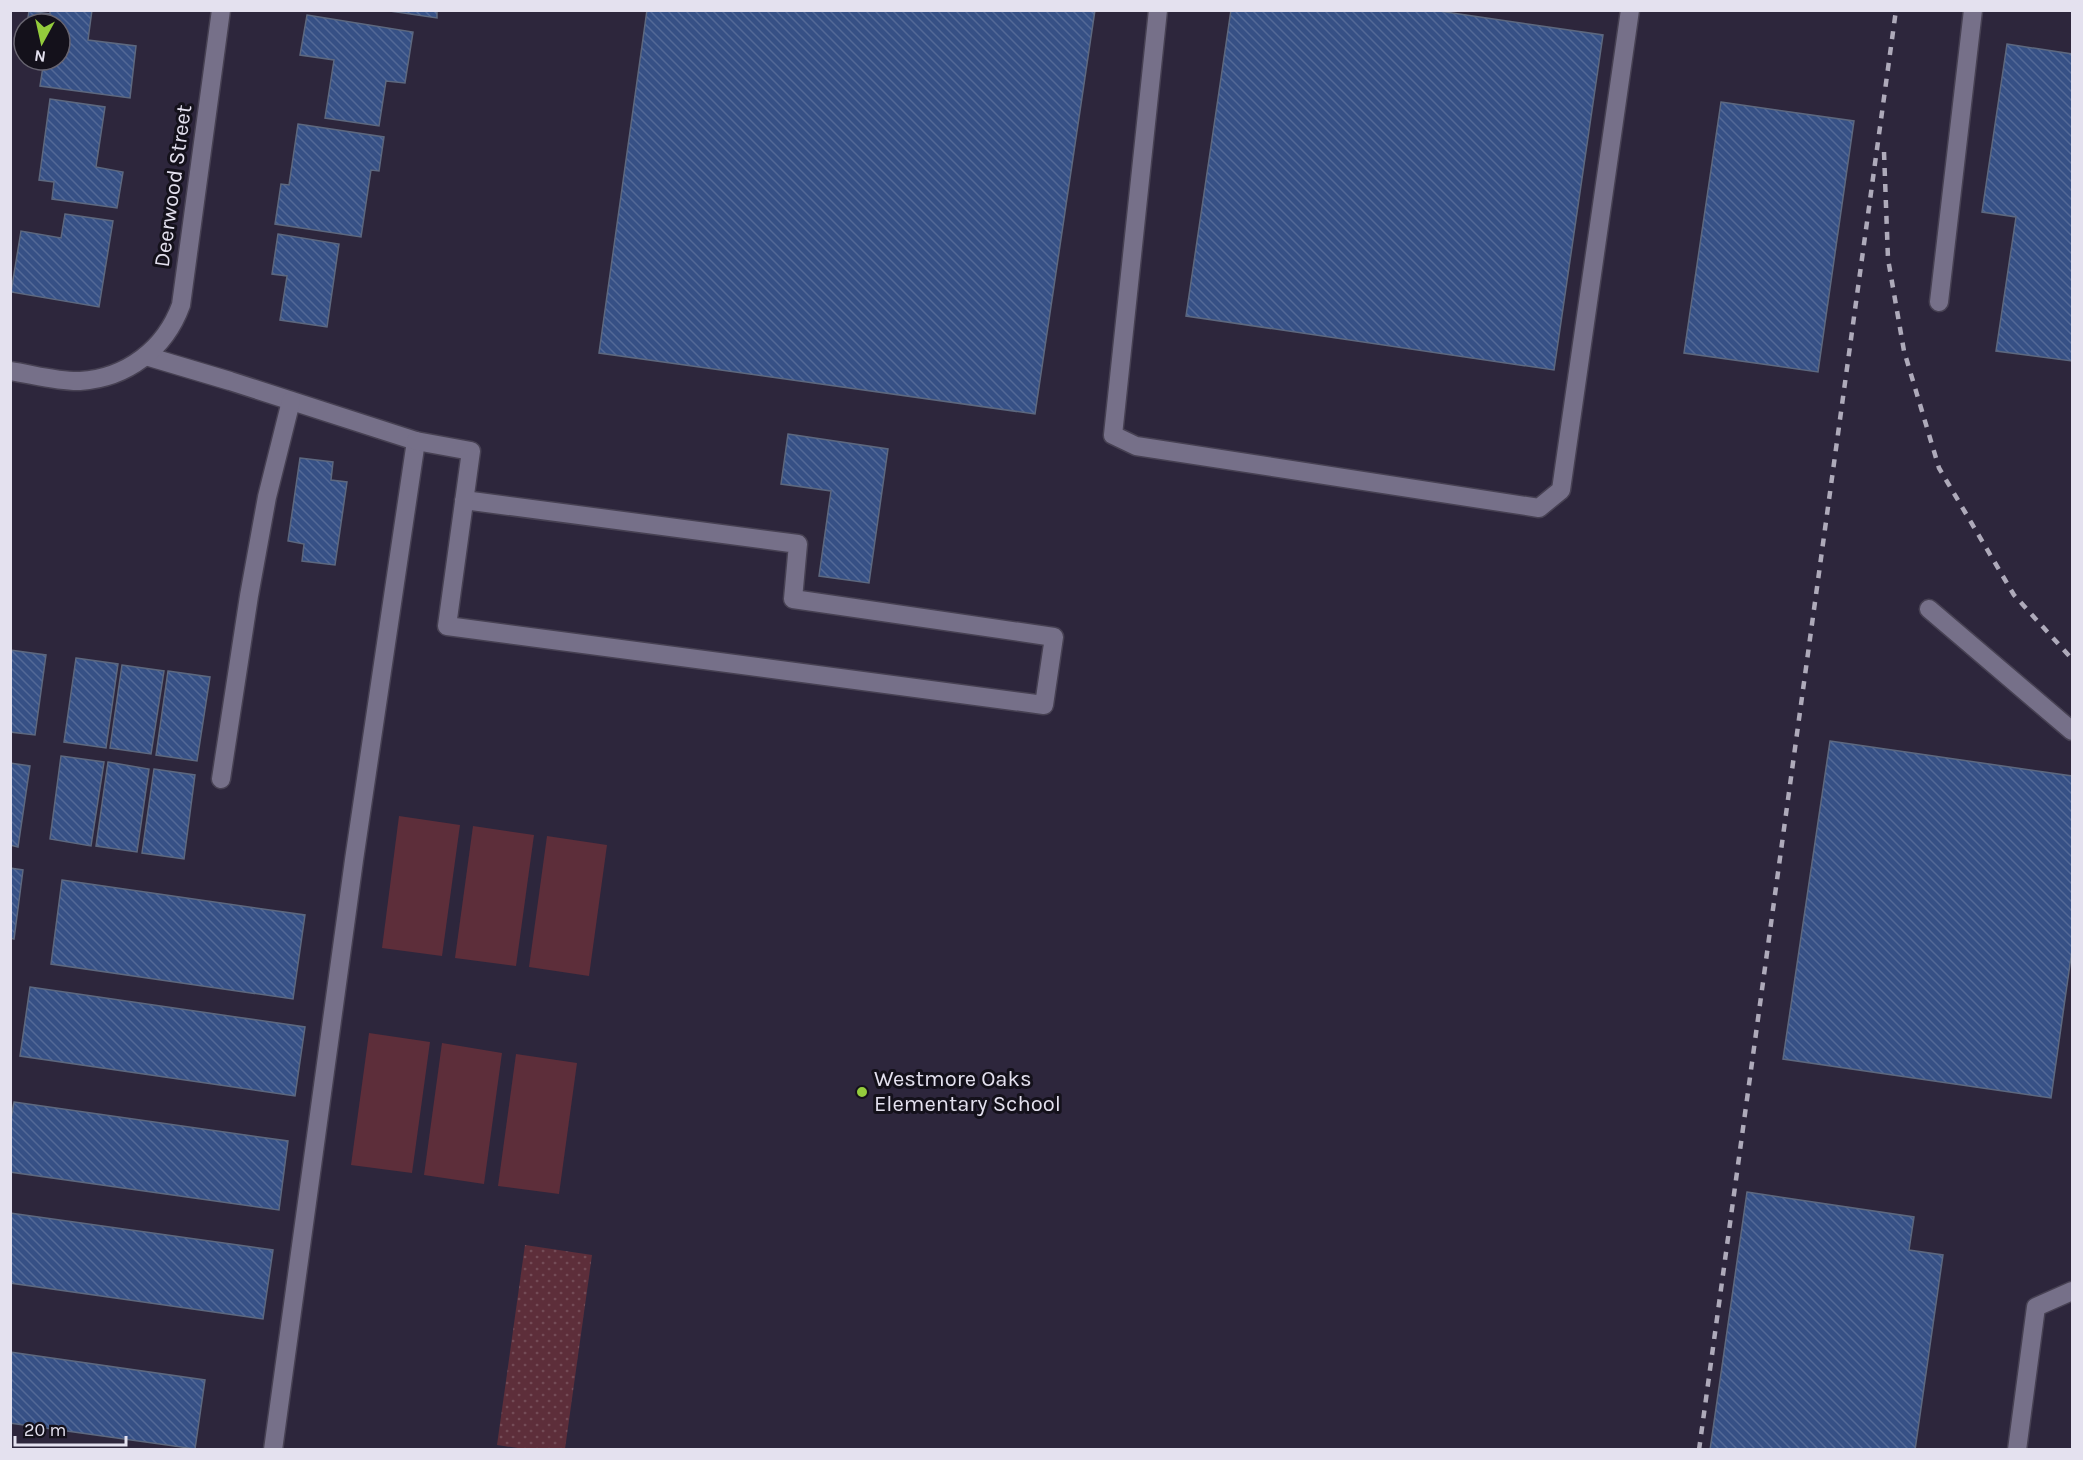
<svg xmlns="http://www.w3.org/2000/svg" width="2083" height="1460" font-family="Karla,sans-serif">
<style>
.green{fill:url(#green-dots)}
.pitch{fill:#5d2e3a}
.building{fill:url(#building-back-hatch);stroke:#5d687f;stroke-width:1.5}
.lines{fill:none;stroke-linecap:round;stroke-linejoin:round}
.minor-casing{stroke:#474153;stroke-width:21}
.minor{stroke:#767089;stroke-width:18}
.rail{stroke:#aeaaba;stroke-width:4.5;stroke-dasharray:8 8;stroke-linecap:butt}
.poi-dot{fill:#94cc3c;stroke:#14111b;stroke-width:2}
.labels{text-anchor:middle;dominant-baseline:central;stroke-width:6;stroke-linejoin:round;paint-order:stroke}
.street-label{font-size:22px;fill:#e4e1ef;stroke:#14111b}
.poi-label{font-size:22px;fill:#e4e1ef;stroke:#14111b;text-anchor:start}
</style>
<defs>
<pattern id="green-dots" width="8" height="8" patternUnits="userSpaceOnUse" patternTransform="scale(1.5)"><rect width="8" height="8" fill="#5d2e3a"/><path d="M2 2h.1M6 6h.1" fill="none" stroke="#744c57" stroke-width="1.8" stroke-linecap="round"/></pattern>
<pattern id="building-back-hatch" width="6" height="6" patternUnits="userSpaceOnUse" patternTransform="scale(1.5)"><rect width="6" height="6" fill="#365085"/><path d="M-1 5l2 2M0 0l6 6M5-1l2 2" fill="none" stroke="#536997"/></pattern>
</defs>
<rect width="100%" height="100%" fill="#2d263c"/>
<path class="green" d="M525,1245L592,1255L565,1449L531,1450L497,1445Z"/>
<g class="pitch">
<path d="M399,816L460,825L442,956L382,948Z"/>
<path d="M473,826L534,835L516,966L455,958Z"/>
<path d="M547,836L607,845L589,976L529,967Z"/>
<path d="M369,1033L430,1042L412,1173L351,1165Z"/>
<path d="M442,1043L502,1053L484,1184L424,1175Z"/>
<path d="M516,1054L577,1063L559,1194L498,1186Z"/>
</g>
<g class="building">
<path d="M50,10H92L88,40L136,46L130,98L40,86L44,60H60V24H27L29,11L50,14Z"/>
<path d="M383,10H437V18Z"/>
<path d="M647,10H1095L1035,414L599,353Z"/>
<path d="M1231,10H1432L1603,35L1554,370L1186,316Z"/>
<path d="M307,15L413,32L405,83L386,81L379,126L325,118L334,60L300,55Z"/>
<path d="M2007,44L2072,54V361L1996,351L2016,217L1982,212Z"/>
<path d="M50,99L105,107L96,167L123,172L117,208L52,199L54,182L39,180Z"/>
<path d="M1721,102L1854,121L1818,372L1684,353Z"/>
<path d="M298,124L384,137L379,171L371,170L361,237L275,224L281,184L289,185Z"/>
<path d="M65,214L113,221L99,307L11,292L21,231L61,238Z"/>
<path d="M278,234L339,244L327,327L280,320L287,276L272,274Z"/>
<path d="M788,434L888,449L869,583L819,576L831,491L781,484Z"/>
<path d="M300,458L333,462L331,480L347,482L335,565L302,561L304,544L288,541Z"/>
<path d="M10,650L46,655L35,735L10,732Z"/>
<path d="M76,658L118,664L106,748L64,742Z"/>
<path d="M122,665L164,671L151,754L110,748Z"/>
<path d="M168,671L210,677L197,761L156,755Z"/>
<path d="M1830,741L2072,776V950L2051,1098L1783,1059Z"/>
<path d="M61,756L104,762L91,846L50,839Z"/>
<path d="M108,762L149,769L137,852L96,846Z"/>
<path d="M10,763L30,766L18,847L10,845Z"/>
<path d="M154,769L195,775L184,859L142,853Z"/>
<path d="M10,868L23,870L14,939L10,938Z"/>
<path d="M62,880L305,915L293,999L51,964Z"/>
<path d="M30,987L305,1027L295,1096L20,1056Z"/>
<path d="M14,1102L288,1141L279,1210L10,1172V1124Z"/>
<path d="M1747,1192L1914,1217L1909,1250L1943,1255L1915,1450H1710Z"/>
<path d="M10,1213L273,1250L263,1319L10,1283Z"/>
<path d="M10,1352L205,1380L195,1449L10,1423Z"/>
</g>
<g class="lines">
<defs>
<g id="minor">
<path d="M1158,10L1113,435L1136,446L1539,508L1561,490L1630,10"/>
<path d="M1939,302L1973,10"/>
<path d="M146,356L230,381L416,441L354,860L273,1450"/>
<path d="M10,371C31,374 59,382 80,381C127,378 165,349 181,305L221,10"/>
<path d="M416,441L471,451L447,626L1044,705L1054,637L793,599L798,544L464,500"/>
<path d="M1929,609L2072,731"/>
<path d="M221,779L249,596L267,497L291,401"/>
<path d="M2017,1450L2036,1307L2072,1291"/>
</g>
</defs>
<use href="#minor" class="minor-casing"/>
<use href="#minor" class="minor"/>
<g class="rail">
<path d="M1884,152L1888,259L1904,351L1939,468L2014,595L2072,659"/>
<path d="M1699,1450L1896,10"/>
</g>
</g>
<circle class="poi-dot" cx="862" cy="1092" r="6"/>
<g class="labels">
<g class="street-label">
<text transform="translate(173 186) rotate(-82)">Deerwood Street</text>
</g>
<g class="poi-label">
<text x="874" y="1079">Westmore Oaks<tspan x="874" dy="25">Elementary School</tspan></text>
</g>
</g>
<rect width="2083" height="1460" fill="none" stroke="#e4e1ef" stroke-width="24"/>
<g transform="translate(42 42) rotate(188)"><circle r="28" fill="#14111b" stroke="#676470" stroke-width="1.5"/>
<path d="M0-4.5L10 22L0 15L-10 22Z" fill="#94cc3c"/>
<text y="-9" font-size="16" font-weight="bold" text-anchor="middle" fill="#e4e1ef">N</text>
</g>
<path d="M15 1436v9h111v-9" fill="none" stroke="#e4e1ef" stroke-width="3"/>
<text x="24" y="1436" font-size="18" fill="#e4e1ef" stroke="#14111b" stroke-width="4.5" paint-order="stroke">20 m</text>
</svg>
